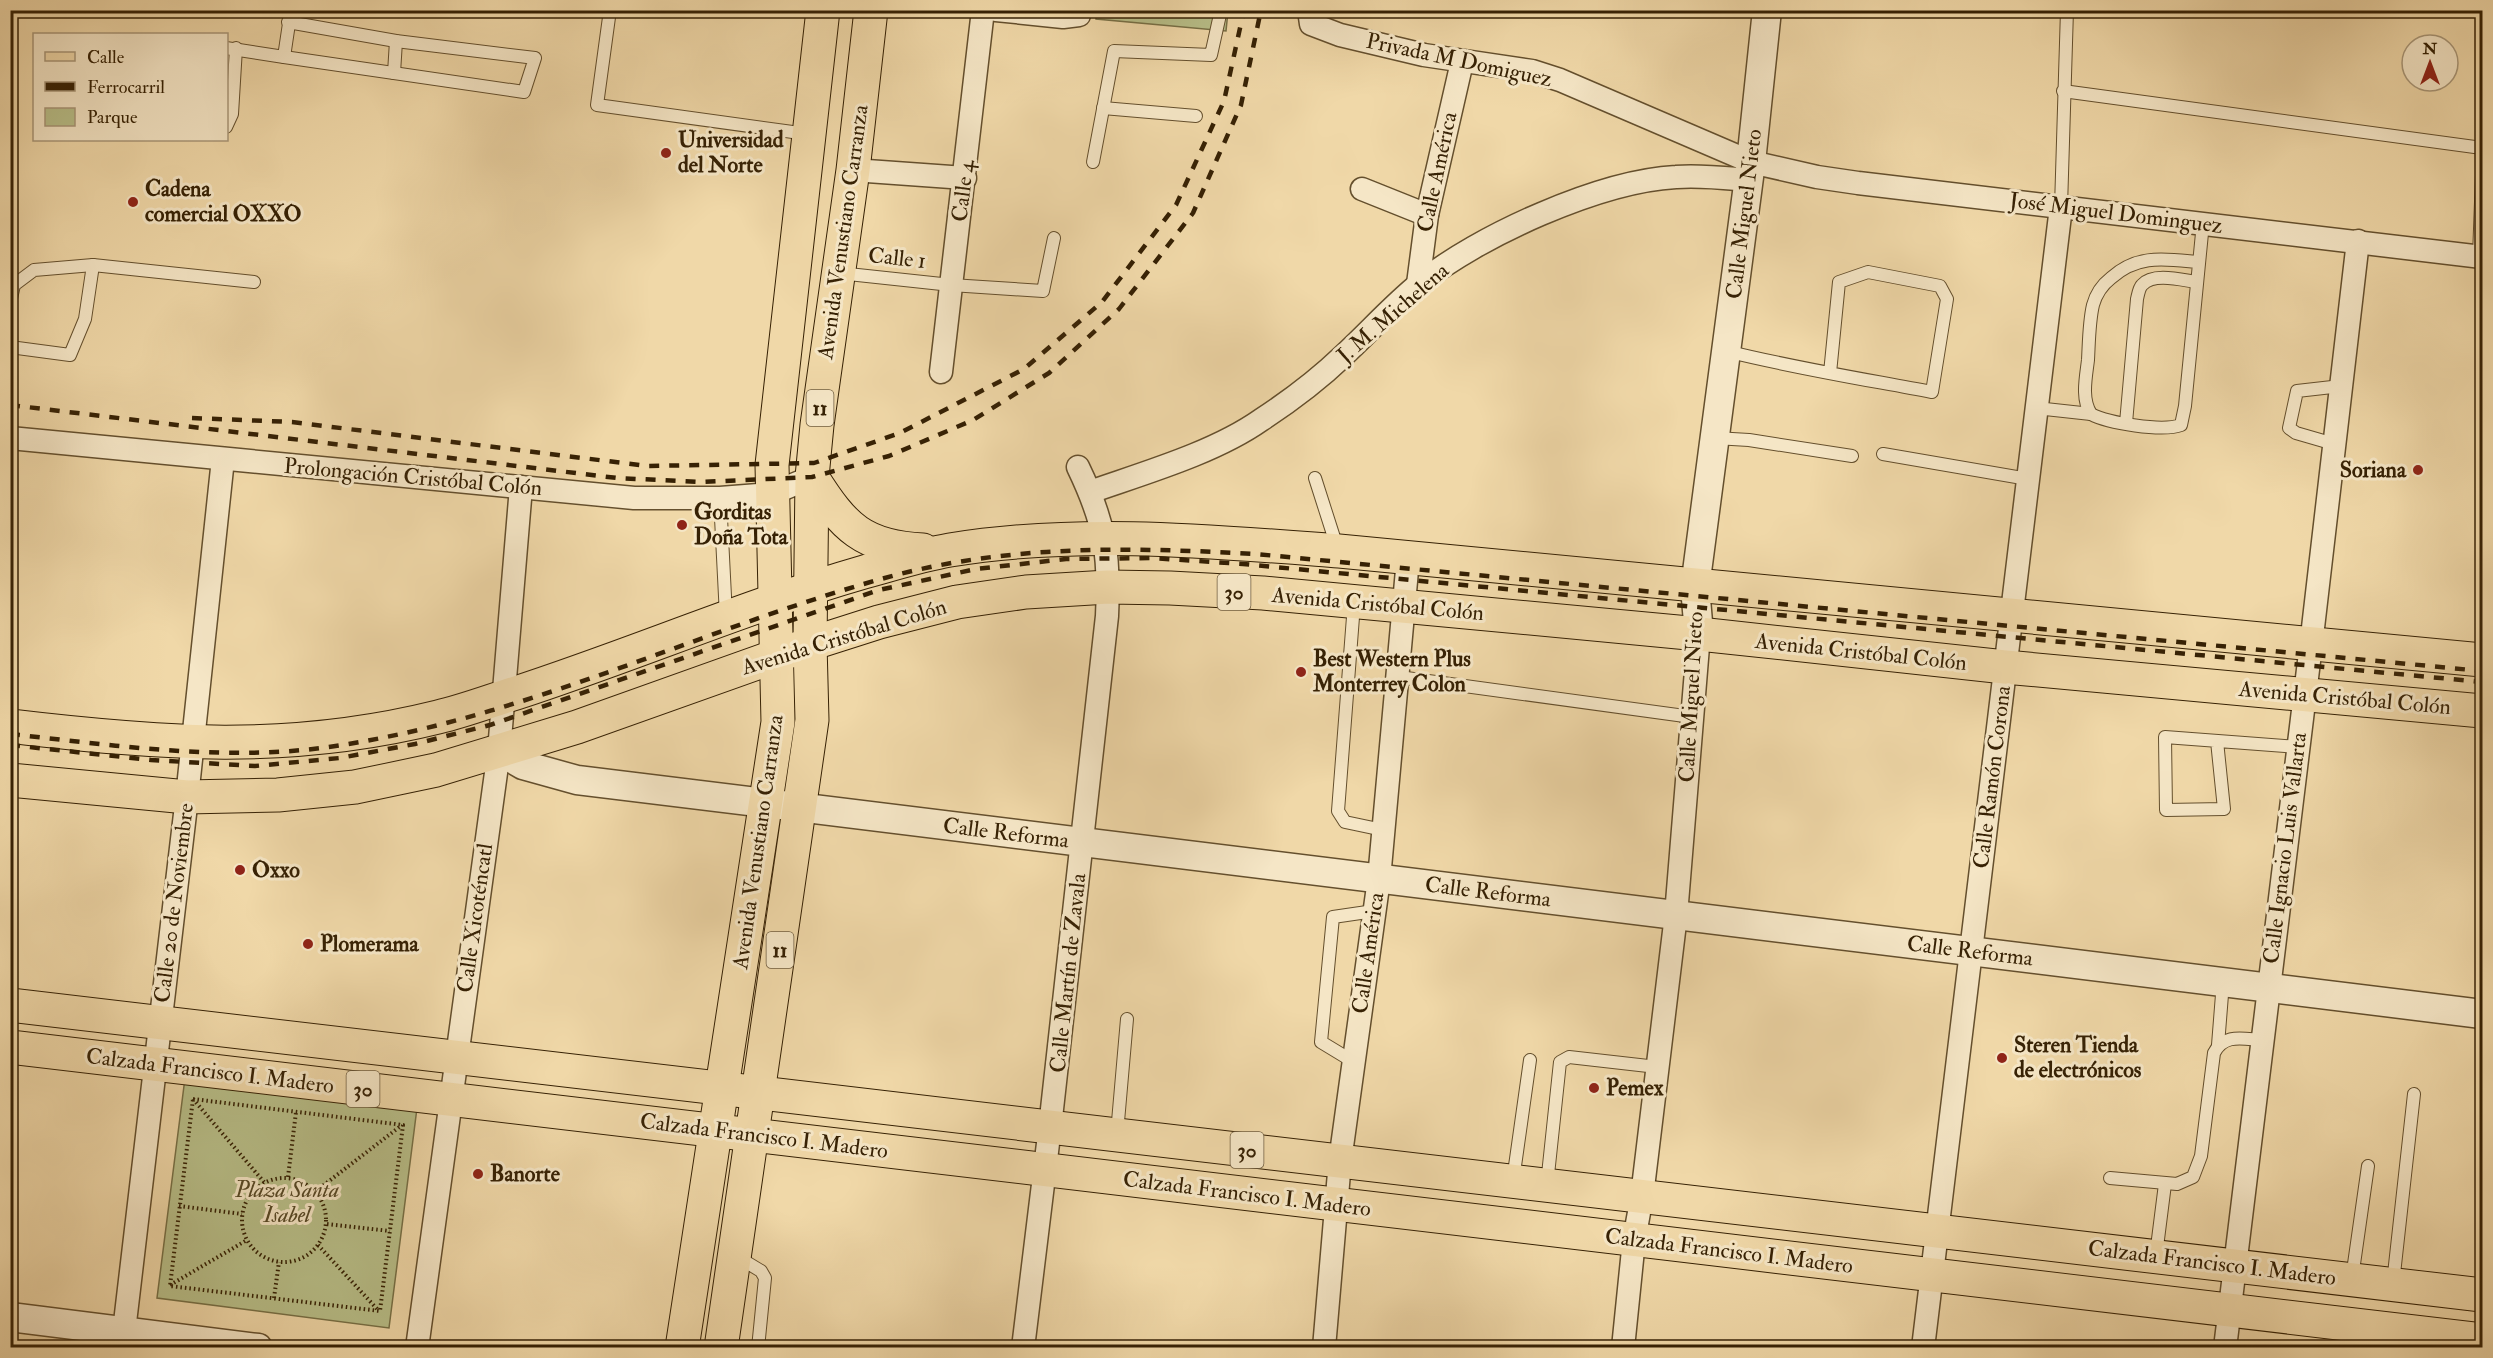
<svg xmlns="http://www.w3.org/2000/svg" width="2493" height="1358" font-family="'IM FELL Double Pica',serif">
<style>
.green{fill:#b8bf89;stroke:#777046;stroke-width:1.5}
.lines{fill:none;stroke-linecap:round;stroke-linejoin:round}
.service-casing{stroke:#644f2d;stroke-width:14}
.minor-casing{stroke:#644f2d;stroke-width:25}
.tertiary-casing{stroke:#644f2d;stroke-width:31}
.primary-casing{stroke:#362104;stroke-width:35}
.path{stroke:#362104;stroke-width:4;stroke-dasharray:1.5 3;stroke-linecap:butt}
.service{stroke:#f5e6c6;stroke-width:12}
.minor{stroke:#f5e6c6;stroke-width:22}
.tertiary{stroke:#f5e6c6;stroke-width:28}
.primary{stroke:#f0d8a8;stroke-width:33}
.rail{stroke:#362104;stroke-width:4.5;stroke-dasharray:10 10;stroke-linecap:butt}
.poi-dot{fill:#8f2418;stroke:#f5e6c6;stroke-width:2}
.labels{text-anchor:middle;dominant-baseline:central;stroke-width:6;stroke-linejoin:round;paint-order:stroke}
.shield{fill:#f5e6c6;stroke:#6f5c3e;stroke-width:1.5}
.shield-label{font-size:21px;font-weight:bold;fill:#362104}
.street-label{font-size:22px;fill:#362104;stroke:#f5e6c6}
.poi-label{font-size:22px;font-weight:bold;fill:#362104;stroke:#f5e6c6;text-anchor:start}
.park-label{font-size:22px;font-style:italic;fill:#564825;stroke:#f5e6c6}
</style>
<rect width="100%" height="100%" fill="#f0d8a8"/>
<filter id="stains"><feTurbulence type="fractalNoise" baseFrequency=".00333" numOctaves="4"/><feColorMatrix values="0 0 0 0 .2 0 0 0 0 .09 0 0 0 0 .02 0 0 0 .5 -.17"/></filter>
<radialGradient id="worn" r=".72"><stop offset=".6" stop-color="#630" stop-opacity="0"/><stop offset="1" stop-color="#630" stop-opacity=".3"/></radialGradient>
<g class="green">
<path d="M1096,11H1228L1226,31L1096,19Z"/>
<path d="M185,1078L417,1108L389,1328L157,1298Z"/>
</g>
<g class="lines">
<defs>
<g id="service">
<path d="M610,10L597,105L807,134"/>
<path d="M226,48L284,57L291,10"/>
<path d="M284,57L524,92L535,58L396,41L288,22"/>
<path d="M394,73L396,41"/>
<path d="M2063,91L2482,148"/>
<path d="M1103,108L1196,116"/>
<path d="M226,127L232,114L236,48"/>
<path d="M1093,162L1114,51L1211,55L1221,10"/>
<path d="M2061,207L2067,10"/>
<path d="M2479,256L2482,175"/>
<path d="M2198,262C2164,259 2138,254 2111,278C2102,285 2096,294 2093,305C2089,322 2089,342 2088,360C2086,377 2081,399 2091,414C2108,423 2162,432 2181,425L2185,406L2203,223"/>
<path d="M839,273L951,285L1043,291L1054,238"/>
<path d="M10,303L14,285L34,270L93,265L254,282"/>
<path d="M10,347L70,355L85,319L93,265"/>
<path d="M1726,351C1794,368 1863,379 1932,392L1947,299L1940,286L1868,272L1839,282L1830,373"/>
<path d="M2036,408L2091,414"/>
<path d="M2126,423L2137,299C2138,295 2139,288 2142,285C2153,272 2182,280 2196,282"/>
<path d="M1715,438L1749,440L1852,456"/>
<path d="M2334,444L2296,433L2289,428L2297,391L2341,386"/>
<path d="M1883,454L2028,479"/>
<path d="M1315,478L1338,550"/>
<path d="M720,498L726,616"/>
<path d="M1354,604L1338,811L1345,822L1383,830"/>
<path d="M1399,677L1692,717"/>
<path d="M2217,741L2224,809L2166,810L2165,737L2298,747"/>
<path d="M2218,1045L2223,982"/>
<path d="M1354,1062L1321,1042L1333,917L1374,911"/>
<path d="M1117,1133L1127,1019"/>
<path d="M2110,1178L2177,1184L2193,1177L2201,1156L2214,1053C2224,1033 2243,1039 2262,1040"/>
<path d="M1513,1180L1530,1060"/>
<path d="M1547,1184L1560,1062L1569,1057L1657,1067"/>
<path d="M2156,1255L2165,1184"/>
<path d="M736,1256L761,1271L765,1278L758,1348"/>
<path d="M2352,1278L2368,1166"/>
<path d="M2393,1283L2414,1094"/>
<path d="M722,1345L747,1348"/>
</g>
<g id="minor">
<path d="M996,10L1063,17L1079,15L1080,10"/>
<path d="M1309,10L1311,24L1340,35L1424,55L1532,71L1560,80L1751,162L1817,177L1858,183L2482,257"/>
<path d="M853,170L965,178"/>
<path d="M1362,189L1427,215"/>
<path d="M1418,284L1427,215L1462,62"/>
<path d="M941,372L983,10"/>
<path d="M10,438L634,498H720L771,494L812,477"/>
<path d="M1090,492C1144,473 1214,453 1261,420C1290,401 1318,380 1343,356C1369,332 1392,306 1419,284C1478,236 1600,181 1676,177C1700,175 1725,178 1749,180"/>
<path d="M122,1348L187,797L223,459"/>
<path d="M417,1348L499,751L521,487"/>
<path d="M1023,1348L1050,1127L1107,616C1110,554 1105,523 1078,467"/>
<path d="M1324,1348L1340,1161L1379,879L1408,559"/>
<path d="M1623,1348L1634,1240L1642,1196L1676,915L1699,634"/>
<path d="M1923,1348L2061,207"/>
<path d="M2225,1348L2311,645L2358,241"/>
</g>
<g id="tertiary">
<path d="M1699,634L1695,587L1751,162L1767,10"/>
<path d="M499,751L523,765L577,780L2482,1014"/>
<path d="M10,1317L258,1348"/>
</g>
<g id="primary">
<path d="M812,477C844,528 863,547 923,550"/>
<path d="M10,726C160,744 289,754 438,717C464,711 490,701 516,693C633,655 746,606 864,572C893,564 921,555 950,550C1079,529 1209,541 1339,551L2482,660"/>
<path d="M10,780L187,797L278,795L355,787L436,770L577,727L810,644L879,622L957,602L1026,592L1108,587L1170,588L1263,593L1699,634L2005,667L2482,711"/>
<path d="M10,1005L2482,1295"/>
<path d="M10,1047L2482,1340"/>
<path d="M682,1348L778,722L772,465L823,10"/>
<path d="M721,1348L812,720L810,644L812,477L817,425L853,170L871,10"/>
</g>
</defs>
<use href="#service" class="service-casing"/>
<use href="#minor" class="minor-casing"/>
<use href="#tertiary" class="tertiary-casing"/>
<use href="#primary" class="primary-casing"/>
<g class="path">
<path d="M193,1099L403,1125L380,1311L170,1286Z"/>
<path d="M193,1099L264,1182"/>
<path d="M288,1177L296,1112"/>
<circle cx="284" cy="1220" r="42"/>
<path d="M316,1191L402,1125"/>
<path d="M179,1206L242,1214"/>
<path d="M327,1224L390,1231"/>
<path d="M318,1245L379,1311"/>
<path d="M170,1285L247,1240"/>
<path d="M274,1298L279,1262"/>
</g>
<use href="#service" class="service"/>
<use href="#minor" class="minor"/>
<use href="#tertiary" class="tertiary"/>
<use href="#primary" class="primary"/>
<g class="rail">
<path d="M10,405L617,478L701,482L812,477L889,456L973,420L1049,373L1119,309L1193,213L1241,105L1261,10"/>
<path d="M192,418L292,422L647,466L814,463L900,433L1024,369L1102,302L1176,205L1224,101L1244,10"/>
<path d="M10,734C120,746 233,763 342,745C527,716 696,632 874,581C1001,544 1125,547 1256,554L2482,671"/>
<path d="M10,745L151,760L255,766L340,758L415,744L490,725L879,590L976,569L1066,559L1152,558L1243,564L2482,682"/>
</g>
</g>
<g class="poi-dot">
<circle cx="666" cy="153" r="6"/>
<circle cx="133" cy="202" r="6"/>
<circle cx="2418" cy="470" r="6"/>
<circle cx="682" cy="525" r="6"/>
<circle cx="1301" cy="672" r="6"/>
<circle cx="240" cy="870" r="6"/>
<circle cx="308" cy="944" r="6"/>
<circle cx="2002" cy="1058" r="6"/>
<circle cx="1594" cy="1088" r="6"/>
<circle cx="478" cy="1174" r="6"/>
</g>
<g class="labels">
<g class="shield">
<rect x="806.5" y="390" width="27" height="36" rx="4.5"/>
<rect x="1217.5" y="574" width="33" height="36" rx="4.5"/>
<rect x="766.5" y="932" width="27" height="36" rx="4.5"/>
<rect x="346.5" y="1071" width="33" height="36" rx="4.5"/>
<rect x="1230.5" y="1132" width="33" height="36" rx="4.5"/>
</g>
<g class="shield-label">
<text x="820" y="408">11</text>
<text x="1234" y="592">30</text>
<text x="780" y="950">11</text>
<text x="363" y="1089">30</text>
<text x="1247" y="1150">30</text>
</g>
<g class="street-label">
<text transform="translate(1459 60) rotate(12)">Privada M Domiguez</text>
<text transform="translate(1437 172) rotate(-78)">Calle América</text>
<text transform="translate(963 191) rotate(-83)">Calle 4</text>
<text transform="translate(2116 213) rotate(7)">José Miguel Dominguez</text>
<text transform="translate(1744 214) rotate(-83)">Calle Miguel Nieto</text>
<text transform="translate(843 232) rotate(-82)">Avenida Venustiano Carranza</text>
<text transform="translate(897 258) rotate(6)">Calle 1</text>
<text transform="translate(1393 313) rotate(-41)">J. M. Michelena</text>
<text transform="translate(413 477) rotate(5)">Prolongación Cristóbal Colón</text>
<text transform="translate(1378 604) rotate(5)">Avenida Cristóbal Colón</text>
<text transform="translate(844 637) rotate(-17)">Avenida Cristóbal Colón</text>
<text transform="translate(1861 652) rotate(6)">Avenida Cristóbal Colón</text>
<text transform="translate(1691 697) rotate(-87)">Calle Miguel Nieto</text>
<text transform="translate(2345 698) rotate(5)">Avenida Cristóbal Colón</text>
<text transform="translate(1992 777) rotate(-83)">Calle Ramón Corona</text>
<text transform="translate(1006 833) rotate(7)">Calle Reforma</text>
<text transform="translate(758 842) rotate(-82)">Avenida Venustiano Carranza</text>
<text transform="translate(2285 848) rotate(-83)">Calle Ignacio Luis Vallarta</text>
<text transform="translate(1488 892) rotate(7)">Calle Reforma</text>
<text transform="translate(174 903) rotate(-83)">Calle 20 de Noviembre</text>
<text transform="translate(475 918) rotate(-82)">Calle Xicoténcatl</text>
<text transform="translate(1970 951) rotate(7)">Calle Reforma</text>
<text transform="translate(1368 953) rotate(-82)">Calle América</text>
<text transform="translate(1068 973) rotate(-84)">Calle Martín de Zavala</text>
<text transform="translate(210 1071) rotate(7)">Calzada Francisco I. Madero</text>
<text transform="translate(764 1136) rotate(7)">Calzada Francisco I. Madero</text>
<text transform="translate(1247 1194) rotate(7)">Calzada Francisco I. Madero</text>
<text transform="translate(1729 1251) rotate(7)">Calzada Francisco I. Madero</text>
<text transform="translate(2212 1263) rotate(7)">Calzada Francisco I. Madero</text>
</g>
<g class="poi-label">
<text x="678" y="140">Universidad<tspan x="678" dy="25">del Norte</tspan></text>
<text x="145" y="189">Cadena<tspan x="145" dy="25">comercial OXXO</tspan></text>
<text x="2406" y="470" text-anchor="end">Soriana</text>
<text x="694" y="512">Gorditas<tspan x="694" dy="25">Doña Tota</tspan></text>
<text x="1313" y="659">Best Western Plus<tspan x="1313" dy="25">Monterrey Colon</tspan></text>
<text x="252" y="870">Oxxo</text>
<text x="320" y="944">Plomerama</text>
<text x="2014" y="1045">Steren Tienda<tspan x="2014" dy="25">de electrónicos</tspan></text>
<text x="1606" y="1088">Pemex</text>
<text x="490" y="1174">Banorte</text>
</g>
<g class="park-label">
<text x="287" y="1190">Plaza Santa<tspan x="287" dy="25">Isabel</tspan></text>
</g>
</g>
<rect width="2493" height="1358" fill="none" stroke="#f0d8a8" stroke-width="36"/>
<rect x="12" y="12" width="2469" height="1334" fill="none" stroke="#362104" stroke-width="3"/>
<rect x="18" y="18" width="2457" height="1322" fill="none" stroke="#362104" stroke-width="1.5"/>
<rect x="33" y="33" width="195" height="108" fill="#f5e6c6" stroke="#a99778" stroke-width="1.5"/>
<rect x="45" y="52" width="30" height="9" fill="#f0d8a8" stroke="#a99778" stroke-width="1.5"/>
<text x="87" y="63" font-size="18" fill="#362104">Calle</text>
<rect x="45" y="82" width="30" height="9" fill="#362104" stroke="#a99778" stroke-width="1.5"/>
<text x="87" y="93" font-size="18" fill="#362104">Ferrocarril</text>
<rect x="45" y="108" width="30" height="18" fill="#b8bf89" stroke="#a99778" stroke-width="1.5"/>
<text x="87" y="123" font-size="18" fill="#362104">Parque</text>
<g transform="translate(2430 63)"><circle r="28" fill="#f5e6c6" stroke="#a99778" stroke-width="1.5"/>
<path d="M0-4.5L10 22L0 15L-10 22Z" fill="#8f2418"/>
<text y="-9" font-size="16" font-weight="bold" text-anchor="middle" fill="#362104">N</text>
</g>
<rect width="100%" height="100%" filter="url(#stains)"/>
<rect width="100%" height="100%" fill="url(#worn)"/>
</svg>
